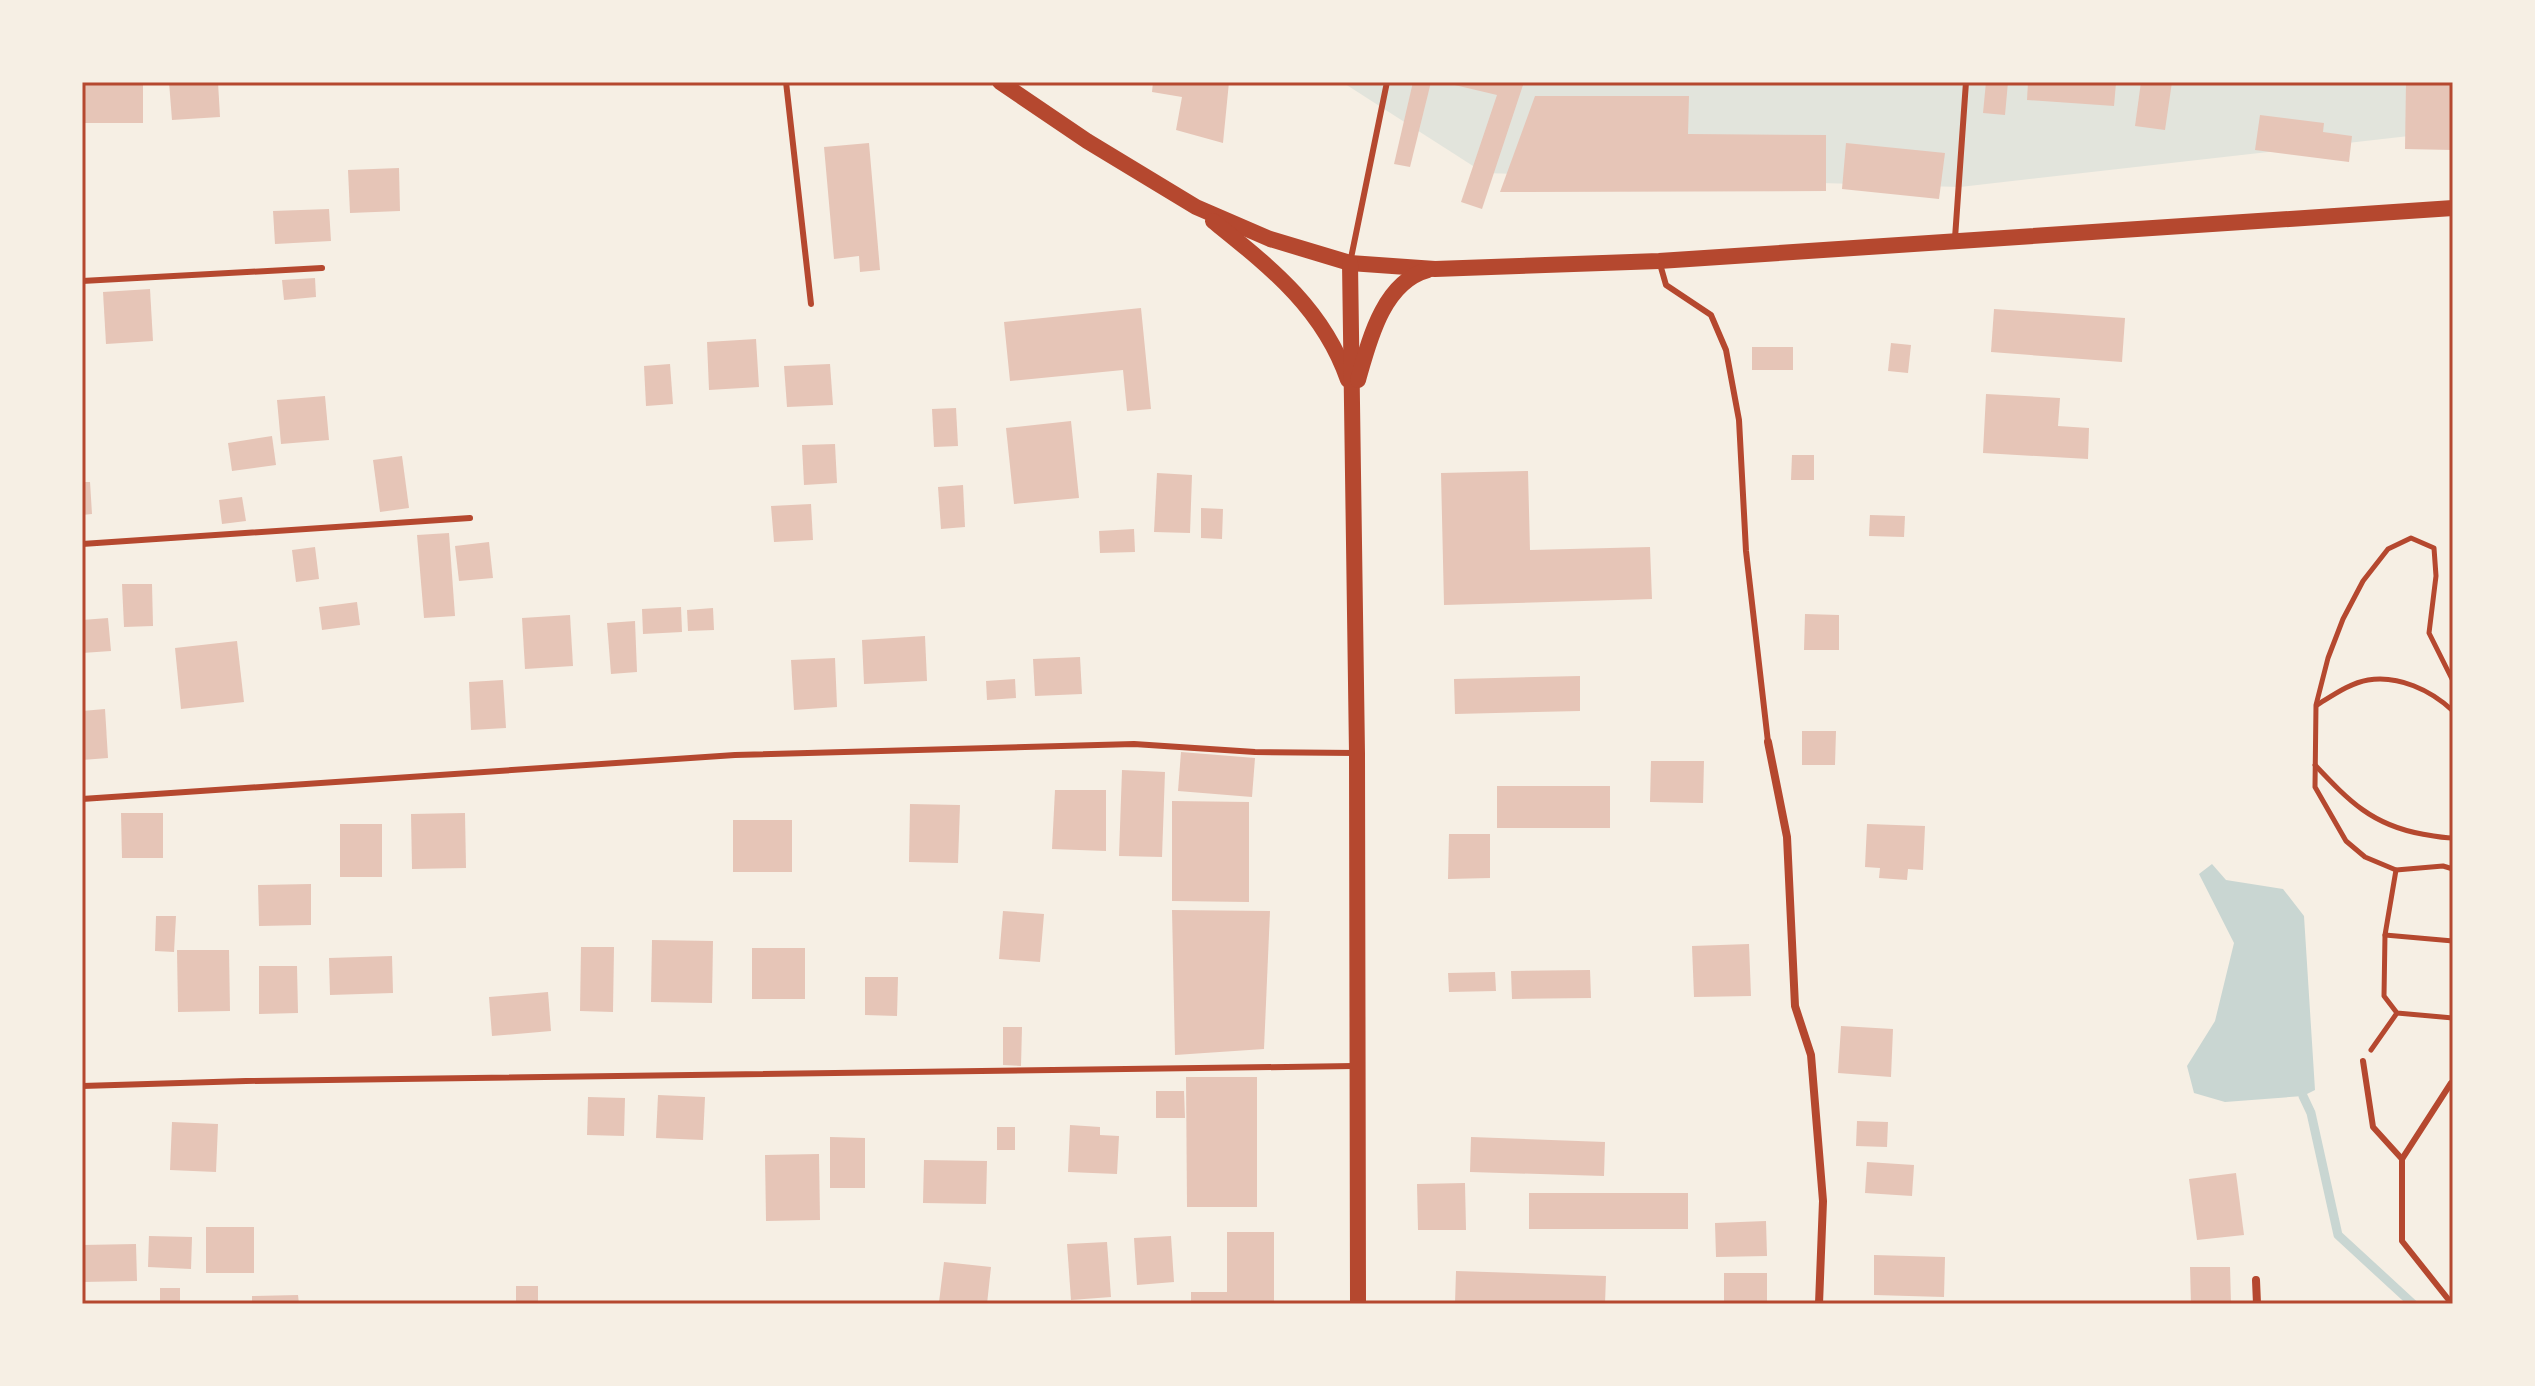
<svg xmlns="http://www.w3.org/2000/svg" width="2535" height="1386" font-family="Raleway,sans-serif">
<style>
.green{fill:#e2e4dc}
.water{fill:#c9d6d2}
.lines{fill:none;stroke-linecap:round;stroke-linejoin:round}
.stream{stroke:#c9d6d2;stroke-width:9}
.building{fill:#e6c5b7}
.path{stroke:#b5482f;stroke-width:5}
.service{stroke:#b5482f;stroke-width:6}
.minor{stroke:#b5482f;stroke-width:8}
.secondary{stroke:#b5482f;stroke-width:16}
.neatline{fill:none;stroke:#b5482f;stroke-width:3}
</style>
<rect width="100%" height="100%" fill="#f6efe4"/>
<path class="green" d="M1342,82H2453V131L1960,187L1484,173Z"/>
<path class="water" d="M2212,864L2226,880L2283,889L2304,916L2315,1090L2303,1096L2225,1102L2194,1093L2187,1066L2215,1021L2234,943L2199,874Z"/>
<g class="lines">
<path class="stream" d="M2303,1096L2311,1113L2338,1235L2413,1304"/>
</g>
<g class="building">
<rect x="82" y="82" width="61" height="41"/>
<path d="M169,82H218L220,117L172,120Z"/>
<path d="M1153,82H1229L1223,143L1176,130L1182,97L1152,92Z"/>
<path d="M1413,82H1431L1410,167L1394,164Z"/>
<path d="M1442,82H1524L1482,209L1461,202L1497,95Z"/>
<path d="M1986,82H2008L2005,115L1983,113Z"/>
<path d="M2028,82L2116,83L2114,106L2027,100Z"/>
<path d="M2141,82H2172L2165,130L2135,126Z"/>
<path d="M2406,82H2453V150L2405,149Z"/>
<path d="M1535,96H1689L1688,134L1826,135V191L1500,192Z"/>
<path d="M2260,115L2324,123L2323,132L2352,136L2349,162L2255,150Z"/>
<path d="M869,143L880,270L860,272L859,256L834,259L824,147Z"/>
<path d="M1846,143L1945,153L1939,199L1842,189Z"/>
<path d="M399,168L400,211L350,213L348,170Z"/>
<path d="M329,209L331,241L275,244L273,211Z"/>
<path d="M315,278L316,297L284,300L282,280Z"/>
<path d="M150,289L153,341L106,344L103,292Z"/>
<path d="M1141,308L1151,409L1127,411L1123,370L1010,381L1004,322Z"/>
<path d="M1994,309L2125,318L2122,362L1991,352Z"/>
<path d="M756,339L759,387L709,390L707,342Z"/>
<path d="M1891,343L1911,345L1908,373L1888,371Z"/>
<rect x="1752" y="347" width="41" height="23"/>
<path d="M670,364L673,404L646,406L644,366Z"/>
<path d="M830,364L833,405L787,407L784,366Z"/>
<path d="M1986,394L2060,398L2058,426L2089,428L2088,459L1983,453Z"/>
<path d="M325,396L329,440L281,444L277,400Z"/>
<path d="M956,408L958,446L934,447L932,409Z"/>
<path d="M1071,421L1079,498L1014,504L1006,428Z"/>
<path d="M272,436L276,465L232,471L228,443Z"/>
<path d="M835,444L837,483L804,485L802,445Z"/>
<path d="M1792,455H1814V480H1791Z"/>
<path d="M402,456L409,508L380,512L373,460Z"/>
<path d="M1528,471L1530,550L1650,547L1652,599L1444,605L1441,473Z"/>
<path d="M1157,473L1192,475L1190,533L1154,532Z"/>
<path d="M82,482H90L92,514L82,515Z"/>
<path d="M963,485L965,527L941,529L938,487Z"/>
<path d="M242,497L246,521L222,524L219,500Z"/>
<path d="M811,504L813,540L774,542L771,506Z"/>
<path d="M1201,508L1223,509L1222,539L1201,538Z"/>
<path d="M1870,515L1905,516L1904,537L1869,536Z"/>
<path d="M1134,529L1135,552L1100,553L1099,531Z"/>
<path d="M449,533L455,616L424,618L417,535Z"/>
<path d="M489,542L493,578L459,581L455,546Z"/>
<path d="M315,547L319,579L296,582L292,550Z"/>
<path d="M122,584H152L153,626L124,627Z"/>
<path d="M357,602L360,625L322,630L319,607Z"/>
<path d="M681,607L682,632L643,634L642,609Z"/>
<path d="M713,608L714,630L688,631L687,610Z"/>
<path d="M1805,614L1839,615V650H1804Z"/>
<path d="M570,615L573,666L525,669L522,618Z"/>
<path d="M108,618L111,651L82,653V620Z"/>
<path d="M635,621L637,672L611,674L607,623Z"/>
<path d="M925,636L927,681L864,684L862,640Z"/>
<path d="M237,641L244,702L181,709L175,648Z"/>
<path d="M1080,657L1082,694L1035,696L1033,659Z"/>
<path d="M835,658L837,707L794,710L791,660Z"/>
<path d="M1580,676V711L1455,714L1454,679Z"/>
<path d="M1015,679L1016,698L987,700L986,681Z"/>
<path d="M503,680L506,728L471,730L469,682Z"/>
<path d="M105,709L108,758L82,760V711Z"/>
<path d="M1802,731H1836L1835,765H1802Z"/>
<path d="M1181,752L1255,758L1252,797L1178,791Z"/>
<path d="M1651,761H1704L1703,803L1650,802Z"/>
<path d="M1122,770L1165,772L1162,857L1119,856Z"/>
<rect x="1497" y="786" width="113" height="42"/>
<path d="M1055,790H1106V851L1052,849Z"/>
<path d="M1172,801L1249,802V902L1172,901Z"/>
<path d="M910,804L960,805L958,863L909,862Z"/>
<path d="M121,813H163V858H122Z"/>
<path d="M465,813L466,868L412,869L411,814Z"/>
<rect x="733" y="820" width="59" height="52"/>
<rect x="340" y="824" width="42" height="53"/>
<path d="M1867,824L1925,826L1923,870L1908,869L1907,880L1879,878L1880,868L1865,867Z"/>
<path d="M1449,834H1490V878L1448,879Z"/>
<path d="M311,884V925L259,926L258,885Z"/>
<path d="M1172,910L1270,911L1264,1049L1175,1055Z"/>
<path d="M1003,911L1044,914L1040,962L999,959Z"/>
<path d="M156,916H176L174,952L155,951Z"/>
<path d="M652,940L713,941L712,1003L651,1002Z"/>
<path d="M1749,944L1751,996L1694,997L1692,946Z"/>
<path d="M581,947H614L613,1012L580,1011Z"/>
<rect x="752" y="948" width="53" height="51"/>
<path d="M177,950H229L230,1011L178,1012Z"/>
<path d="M392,956L393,993L330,995L329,958Z"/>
<path d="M259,966H297L298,1013L259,1014Z"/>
<path d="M1590,970L1591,998L1512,999L1511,971Z"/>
<path d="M1495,972L1496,991L1449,992L1448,973Z"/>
<path d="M865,977H898L897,1016L865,1015Z"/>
<path d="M548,992L551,1031L492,1036L489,997Z"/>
<path d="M1841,1026L1893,1029L1891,1077L1838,1073Z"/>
<path d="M1003,1027H1022L1021,1066L1003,1065Z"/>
<path d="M1186,1077H1257V1207H1187Z"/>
<path d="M1156,1091H1184L1185,1118H1156Z"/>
<path d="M658,1095L705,1097L703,1140L656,1138Z"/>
<path d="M588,1097L625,1098L624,1136L587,1135Z"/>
<path d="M1857,1121L1888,1122L1887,1147L1856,1146Z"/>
<path d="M172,1122L218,1124L216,1172L170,1170Z"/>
<path d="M1070,1125L1100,1127V1135L1119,1136L1117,1174L1068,1172Z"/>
<rect x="997" y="1127" width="18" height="23"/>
<path d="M830,1137L865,1138V1188H830Z"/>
<path d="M1471,1137L1605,1142L1604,1176L1470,1172Z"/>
<path d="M819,1154L820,1220L766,1221L765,1155Z"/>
<path d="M924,1160L987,1161L986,1204L923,1203Z"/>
<path d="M1867,1162L1914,1165L1912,1196L1865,1193Z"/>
<path d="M2236,1173L2244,1235L2197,1240L2189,1179Z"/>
<path d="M1465,1183L1466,1230H1418L1417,1184Z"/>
<rect x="1529" y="1193" width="159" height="36"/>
<path d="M1766,1221L1767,1256L1716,1257L1715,1223Z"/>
<rect x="206" y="1227" width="48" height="46"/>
<path d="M1227,1232H1274V1304H1191V1292H1227Z"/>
<path d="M149,1236L192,1237L191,1269L148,1267Z"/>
<path d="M1171,1236L1174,1282L1137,1285L1134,1238Z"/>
<path d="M1107,1242L1111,1297L1071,1300L1067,1244Z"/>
<path d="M136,1244L137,1281L82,1282V1245Z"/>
<path d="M1874,1255L1945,1257L1944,1297L1874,1295Z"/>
<path d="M944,1262L991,1267L987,1304L939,1302Z"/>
<path d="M2190,1267H2230L2231,1304H2191Z"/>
<path d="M1456,1271L1606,1276L1605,1304H1455Z"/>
<rect x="1724" y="1273" width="43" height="31"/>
<rect x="516" y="1286" width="22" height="18"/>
<rect x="160" y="1288" width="20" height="16"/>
<path d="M298,1295L299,1304H252V1296Z"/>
</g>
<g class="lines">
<g class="path">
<path d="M2453,681L2429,633L2436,576L2434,548L2411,538L2388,549L2363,581L2343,619L2328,658L2316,705L2315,787L2346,841L2365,857L2396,870L2385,935L2384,996L2397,1013L2453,1018"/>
<path d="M2317,705C2332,696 2350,683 2368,680C2398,675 2431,690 2453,711"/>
<path d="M2315,765C2349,801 2372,825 2422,834C2433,836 2443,838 2453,838"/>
<path d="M2396,870L2443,866L2453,869"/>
<path d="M2385,935L2453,941"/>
<path d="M2371,1050L2397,1013"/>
</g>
<g class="service">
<path d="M786,82L811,304"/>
<path d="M1955,238L1966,82"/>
<path d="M1350,263L1387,82"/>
<path d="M1660,264L1666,285L1711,315L1726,350L1739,420L1746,551L1768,742"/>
<path d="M82,281L322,268"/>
<path d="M82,544L470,518"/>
<path d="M82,799L735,755L1134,744L1255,752L1356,753"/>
<path d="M2363,1061L2373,1127L2402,1159"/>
<path d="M82,1086L246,1081L1354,1066"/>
<path d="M2452,1304L2402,1241V1159L2451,1083L2453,1084"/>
</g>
<g class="minor">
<path d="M1768,742L1787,837L1795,1006L1811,1055L1823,1201L1819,1304"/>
<path d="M2256,1280L2257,1304"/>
</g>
<g class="secondary">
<path d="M1000,82L1087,141L1196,207L1270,239L1350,263L1435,269L1659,261L2453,208"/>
<path d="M1213,221C1270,267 1323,308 1348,380"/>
<path d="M1350,263L1357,753L1358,1304"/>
<path d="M1358,380C1369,341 1383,282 1428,270"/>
</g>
</g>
<rect width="2535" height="1386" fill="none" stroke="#f6efe4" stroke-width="168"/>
<rect x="84" y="84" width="2367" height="1218" class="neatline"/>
</svg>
